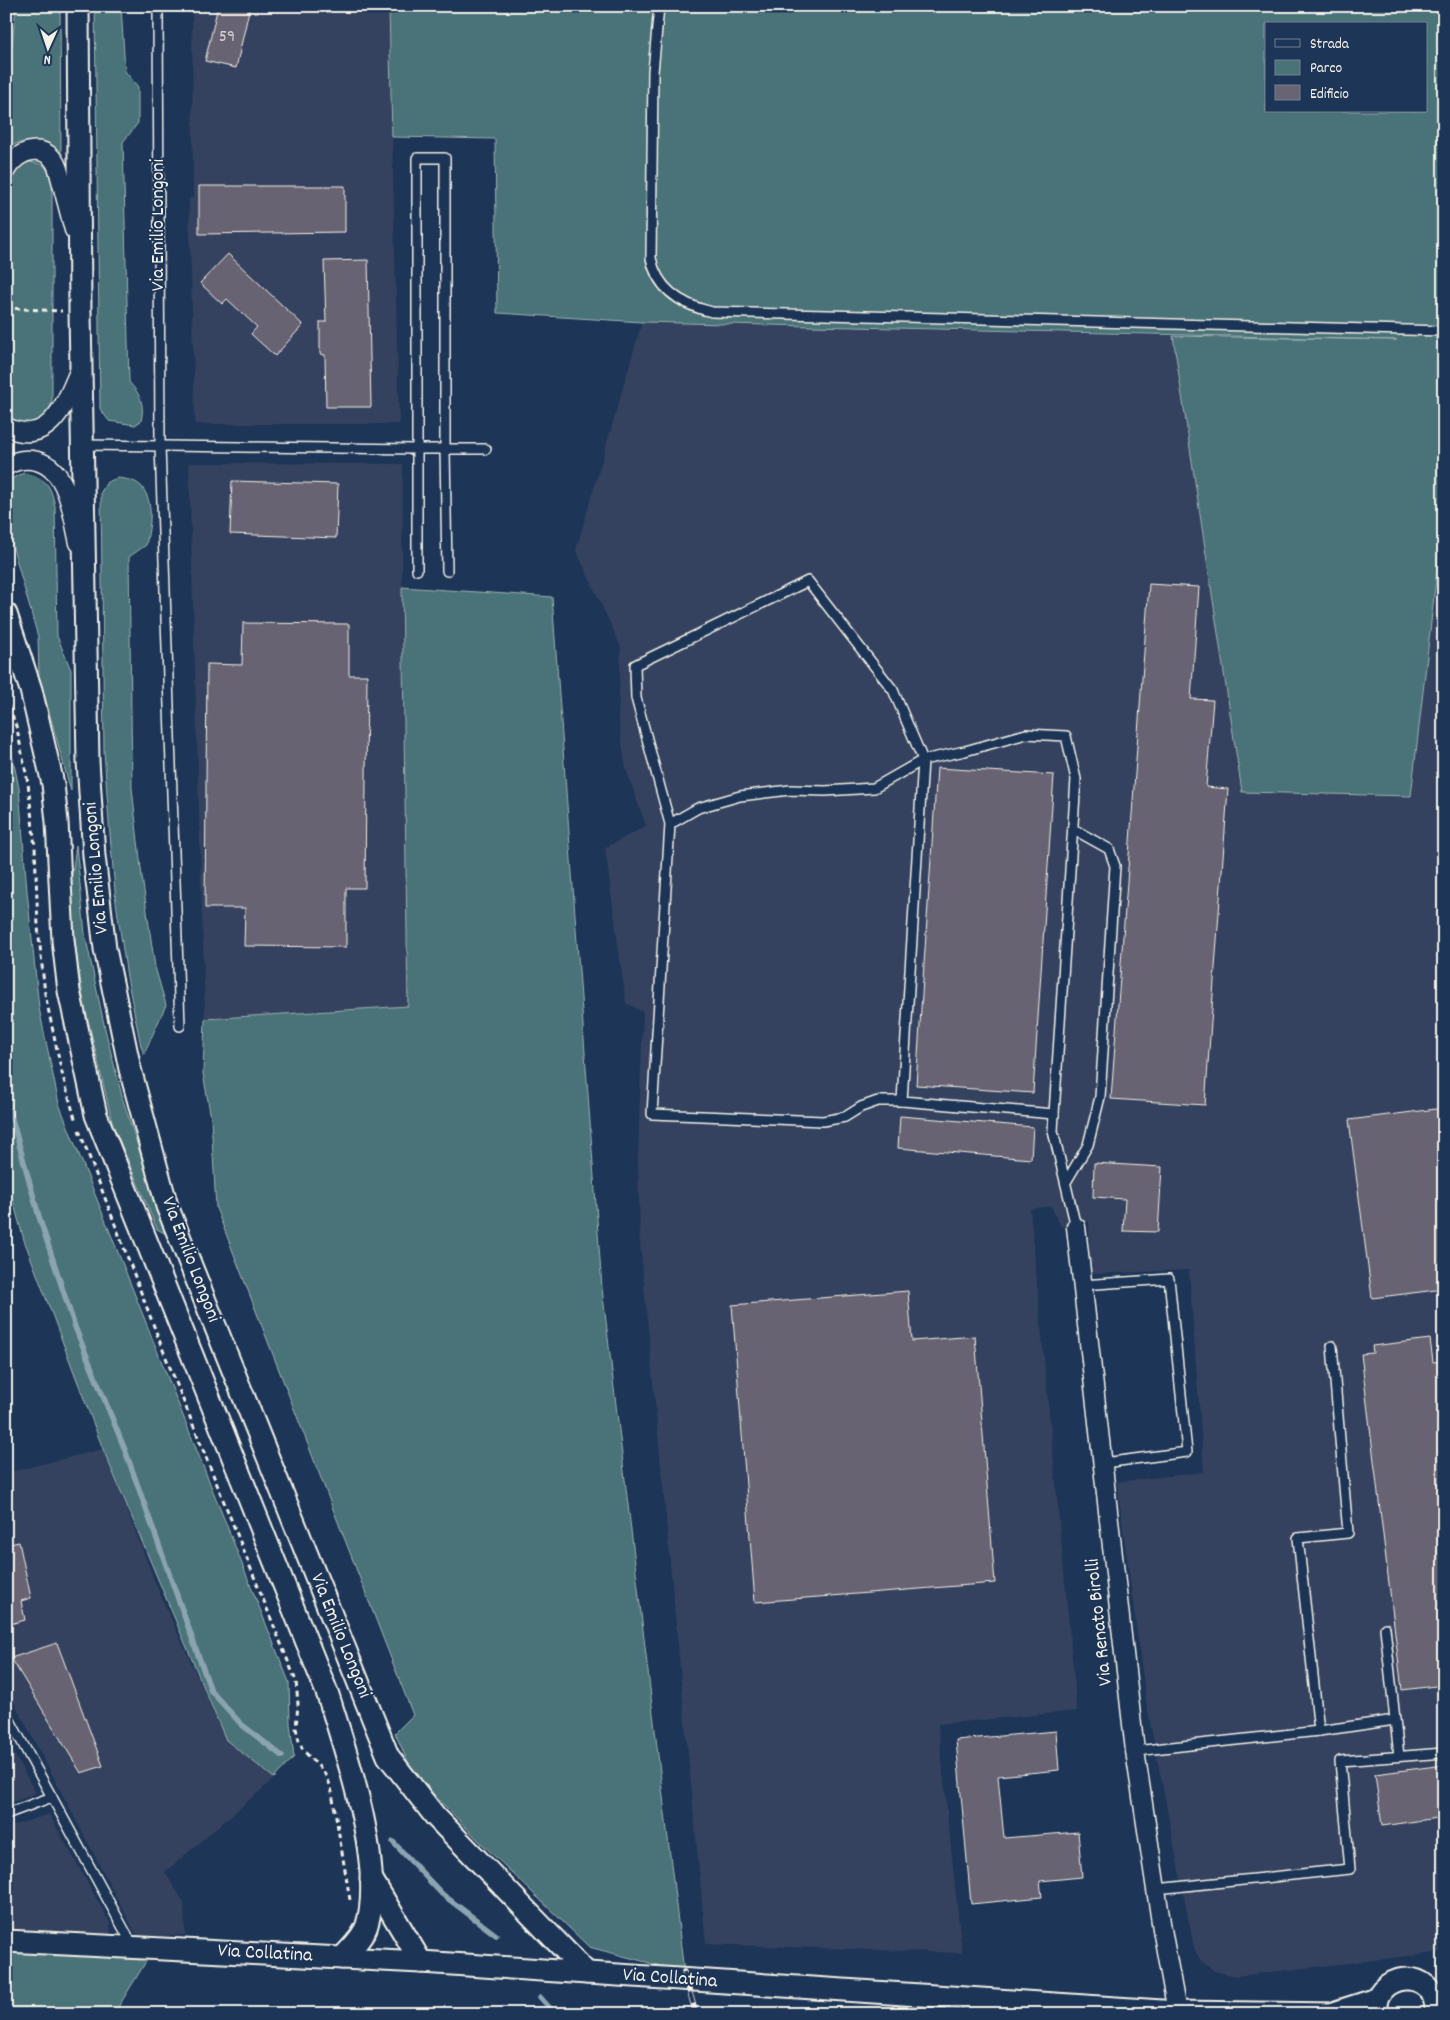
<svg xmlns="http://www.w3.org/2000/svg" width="1450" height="2020" font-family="Dekko,sans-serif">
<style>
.built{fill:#34435f}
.green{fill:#4a7378;stroke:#9fb2b0;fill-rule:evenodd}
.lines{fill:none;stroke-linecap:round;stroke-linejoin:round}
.stream{stroke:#8ba4b0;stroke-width:5.5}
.building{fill:#686473;stroke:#f4f1e8}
.service-casing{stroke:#f4f1e8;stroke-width:12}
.minor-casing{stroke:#f4f1e8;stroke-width:21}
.tertiary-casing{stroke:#f4f1e8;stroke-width:25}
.path{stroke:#f4f1e8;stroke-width:3;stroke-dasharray:5 4;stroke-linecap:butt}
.service{stroke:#1d3557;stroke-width:9}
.minor{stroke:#1d3557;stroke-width:18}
.tertiary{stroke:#1d3557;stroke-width:21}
.rail-casing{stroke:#f4f1e8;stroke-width:5.5}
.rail{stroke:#1d3557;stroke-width:4;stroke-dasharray:11;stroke-linecap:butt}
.labels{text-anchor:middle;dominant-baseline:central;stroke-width:4;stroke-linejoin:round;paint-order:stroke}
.number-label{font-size:18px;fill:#d1cecb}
.street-label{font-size:20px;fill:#f4f1e8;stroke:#1d3557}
</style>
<rect width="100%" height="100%" fill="#1d3557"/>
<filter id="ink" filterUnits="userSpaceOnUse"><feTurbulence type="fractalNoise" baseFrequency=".02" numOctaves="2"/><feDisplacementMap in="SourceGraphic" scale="10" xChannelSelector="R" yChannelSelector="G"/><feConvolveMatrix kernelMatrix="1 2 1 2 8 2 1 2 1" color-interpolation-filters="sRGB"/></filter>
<g filter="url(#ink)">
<g class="built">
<path d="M192,6H389L399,424H195L189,198H193Z"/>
<path d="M642,322L1173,336L1207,543L1410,796L1444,509V1952L1236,1976L1214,1971L1201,1961L1194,1948L1146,1701L1117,1482L1204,1472L1189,1270L1090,1274L1089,1221L1061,1227L1051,1206L1030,1209L1077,1711L938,1724L962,1953L706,1944L640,1243L638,1156L643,1012L626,1003L605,848L646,826L626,769L618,717L621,647L576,550Z"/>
<path d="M189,463L403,464L402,587L408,1006L205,1019Z"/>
<path d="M103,1449L159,1592L226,1740L276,1777L165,1872L184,1903L185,1935L137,1936L6,1687V1473Z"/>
<path d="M6,1740L36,1793L6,1805Z"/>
<path d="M49,1814L110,1923L111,1936L6,1928V1828Z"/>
</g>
<g class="green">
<path d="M16,6H60L61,154C44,139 26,138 6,148V104Z"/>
<path d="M95,6H121L125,71L138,87V123L123,142L129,382C140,394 145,404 141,421L135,425L109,421L100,409Z"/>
<path d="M389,6H1444V509L1411,796L1242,792L1173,336L1397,340L642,322L497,313L495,139L392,137ZM1266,24H1426V111H1266Z"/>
<path d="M26,162C47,163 47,166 52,185V400C46,431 32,426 6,424V228L11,180L17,168Z"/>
<path d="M24,473C46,479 50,483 55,506L57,636L71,670V791L39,676L38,637L6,523V481Z"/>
<path d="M118,478C125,479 135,480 141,486C155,502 150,526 146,545L129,557L132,788L142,877L155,967L166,1005L144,1054L141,1046L127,977L116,902L109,823L104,751L101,492L107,482Z"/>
<path d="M402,587L552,597L602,1288L684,1972L589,1947L480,1842L413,1773L395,1733L413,1715L216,1208L211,1118L203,1073L205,1019L408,1006Z"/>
<path d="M6,725L19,788L27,891L39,1008L59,1104L289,1682L290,1723L294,1757L274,1778L226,1740L103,1449L24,1240L6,1176Z"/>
<path d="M76,845L85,934L105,1029L123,1100L166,1234L157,1229L113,1125L84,1003L77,958L70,891Z"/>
<path d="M6,1948L150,1955L114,2014H6Z"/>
</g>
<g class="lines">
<g class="stream">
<path d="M6,1097L40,1220L75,1327L125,1450L211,1691L241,1724L282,1756"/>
<path d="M393,1842L442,1894L496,1935"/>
<path d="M540,1997L555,2014"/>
</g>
</g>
<g class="building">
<path d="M218,6H250L236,68L205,61Z"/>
<path d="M199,186H345V232L199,234Z"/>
<path d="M228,254L303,325L275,356L251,334L257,327L227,299L222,304L200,283Z"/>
<path d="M368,260L371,407H326L325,355L320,354V322H326L324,261Z"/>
<path d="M232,481L338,484L336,538L230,534Z"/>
<path d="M1149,584L1199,587L1191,699L1213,700L1206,787L1228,789L1205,1105L1111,1099Z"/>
<path d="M243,623L349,624V675H367L365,888H346V947L244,946L245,908H205L207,664L242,665Z"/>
<path d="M937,768L1054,775L1033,1093L916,1085Z"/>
<path d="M1444,1108V1289L1372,1298L1349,1120Z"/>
<path d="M900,1116L1033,1127L1031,1159L898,1148Z"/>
<path d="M1094,1163L1162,1167L1158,1232L1123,1231L1125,1199L1093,1197Z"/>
<path d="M908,1291L912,1341L975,1336L995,1583L755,1602L732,1305Z"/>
<path d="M1430,1339L1433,1362L1444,1361V1685L1402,1690L1361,1354L1373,1353L1372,1346Z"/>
<path d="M19,1542L31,1598L21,1601L25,1620L6,1625V1545Z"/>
<path d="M57,1643L103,1766L81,1773L11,1658Z"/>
<path d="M1056,1731L1059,1770L998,1776L1004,1838L1078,1832L1082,1877L1040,1881L1042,1897L971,1904L956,1740Z"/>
<path d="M1444,1765V1817L1382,1826L1375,1774Z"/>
</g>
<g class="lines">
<defs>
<g id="service">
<path d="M158,6L160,445L180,1026"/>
<path d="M659,6L653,72L651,258C657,289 682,305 712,312L1444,331"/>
<path d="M83,445L417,449H445V158H417V570"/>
<path d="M447,571L445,449H486"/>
<path d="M1026,734L1066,736L1076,779L1054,1114L902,1101L923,760L965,751Z"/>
<path d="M670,824L636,698L635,665L808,581L893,690L923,760L874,788L825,791L790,790L740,796L698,808L670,824L652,1114L823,1121L845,1117L861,1107L878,1101H902"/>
<path d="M1054,1114L1053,1131L1076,1227"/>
<path d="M1066,1182L1088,1145L1100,1097L1115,866L1109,849L1073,829"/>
<path d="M1082,1285L1169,1279L1187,1452L1104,1463"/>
<path d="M1385,1628L1399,1756"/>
<path d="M6,1713L133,1946"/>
<path d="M1319,1731L1395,1720"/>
<path d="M1135,1751L1319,1731L1298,1538L1348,1533L1332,1346"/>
<path d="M6,1814L52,1797"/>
<path d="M1156,1889L1350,1869L1340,1761L1444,1753"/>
</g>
<g id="minor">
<path d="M6,170C18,148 49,141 58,169L74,230"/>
<path d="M6,427C51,448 66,401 80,369"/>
<path d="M6,466C14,461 23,459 32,460C69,465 72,515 79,543"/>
<path d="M1076,1227L1135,1751L1162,1929L1177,2012"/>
</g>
<g id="tertiary">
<path d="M78,6L80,312L88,761L94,856L105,949L130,1069L167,1206L388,1756L435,1816L587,1973"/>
<path d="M6,614L31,690L53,784L57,822L63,940L69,991L96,1115L328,1695C346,1752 385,1866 367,1925C363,1938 351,1948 342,1958"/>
<path d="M371,1878L421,1962"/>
<path d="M6,1941L421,1962L1177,2012L1335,2014"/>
<path d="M1333,2013L1377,1999"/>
<path d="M1377,2014C1367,1974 1438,1961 1436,2014"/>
</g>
</defs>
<use href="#service" class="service-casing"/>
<use href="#minor" class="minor-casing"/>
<use href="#tertiary" class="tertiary-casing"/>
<g class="path">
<path d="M6,308L62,311"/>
<path d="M6,698L17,729L28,783L35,847L38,927L45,994L62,1073L76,1122"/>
<path d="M79,1130L163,1350L296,1681L298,1704L296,1728L299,1741L303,1750L324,1772L331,1787L350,1900"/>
</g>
<use href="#service" class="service"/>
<use href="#minor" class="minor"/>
<use href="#tertiary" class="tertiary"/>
<defs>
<path id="rail" d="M684,1972L696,2014"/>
</defs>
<use href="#rail" class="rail-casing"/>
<use href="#rail" class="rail"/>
</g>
</g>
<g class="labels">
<g class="number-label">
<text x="227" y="37">59</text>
</g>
<g class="street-label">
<text transform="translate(159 225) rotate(-90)">Via Emilio Longoni</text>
<text transform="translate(97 868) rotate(-95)">Via Emilio Longoni</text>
<text transform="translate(190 1260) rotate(69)">Via Emilio Longoni</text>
<text transform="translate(1100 1622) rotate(-96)">Via Renato Birolli</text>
<text transform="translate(340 1636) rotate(68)">Via Emilio Longoni</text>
<text transform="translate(265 1954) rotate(3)">Via Collatina</text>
<text transform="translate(670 1979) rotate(4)">Via Collatina</text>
</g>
</g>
<rect width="1450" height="2020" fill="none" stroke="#1d3557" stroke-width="25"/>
<rect x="12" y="12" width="1425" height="1995" fill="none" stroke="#f4f1e8" stroke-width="2" filter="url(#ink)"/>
<rect x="1265" y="22" width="162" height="90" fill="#1d3557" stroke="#738091"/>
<rect x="1275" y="39" width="25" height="8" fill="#1d3557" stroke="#738091"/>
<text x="1310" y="48" font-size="15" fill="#f4f1e8">Strada</text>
<rect x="1275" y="60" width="25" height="15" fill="#4a7378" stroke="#738091"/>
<text x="1310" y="72" font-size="15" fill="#f4f1e8">Parco</text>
<rect x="1275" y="85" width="25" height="15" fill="#686473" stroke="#738091"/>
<text x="1310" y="98" font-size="15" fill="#f4f1e8">Edificio</text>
<g transform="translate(48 48) rotate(183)" stroke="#1d3557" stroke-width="4" paint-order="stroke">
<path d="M0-4L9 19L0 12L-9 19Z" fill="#f4f1e8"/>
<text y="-8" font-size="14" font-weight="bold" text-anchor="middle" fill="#f4f1e8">N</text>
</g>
</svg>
